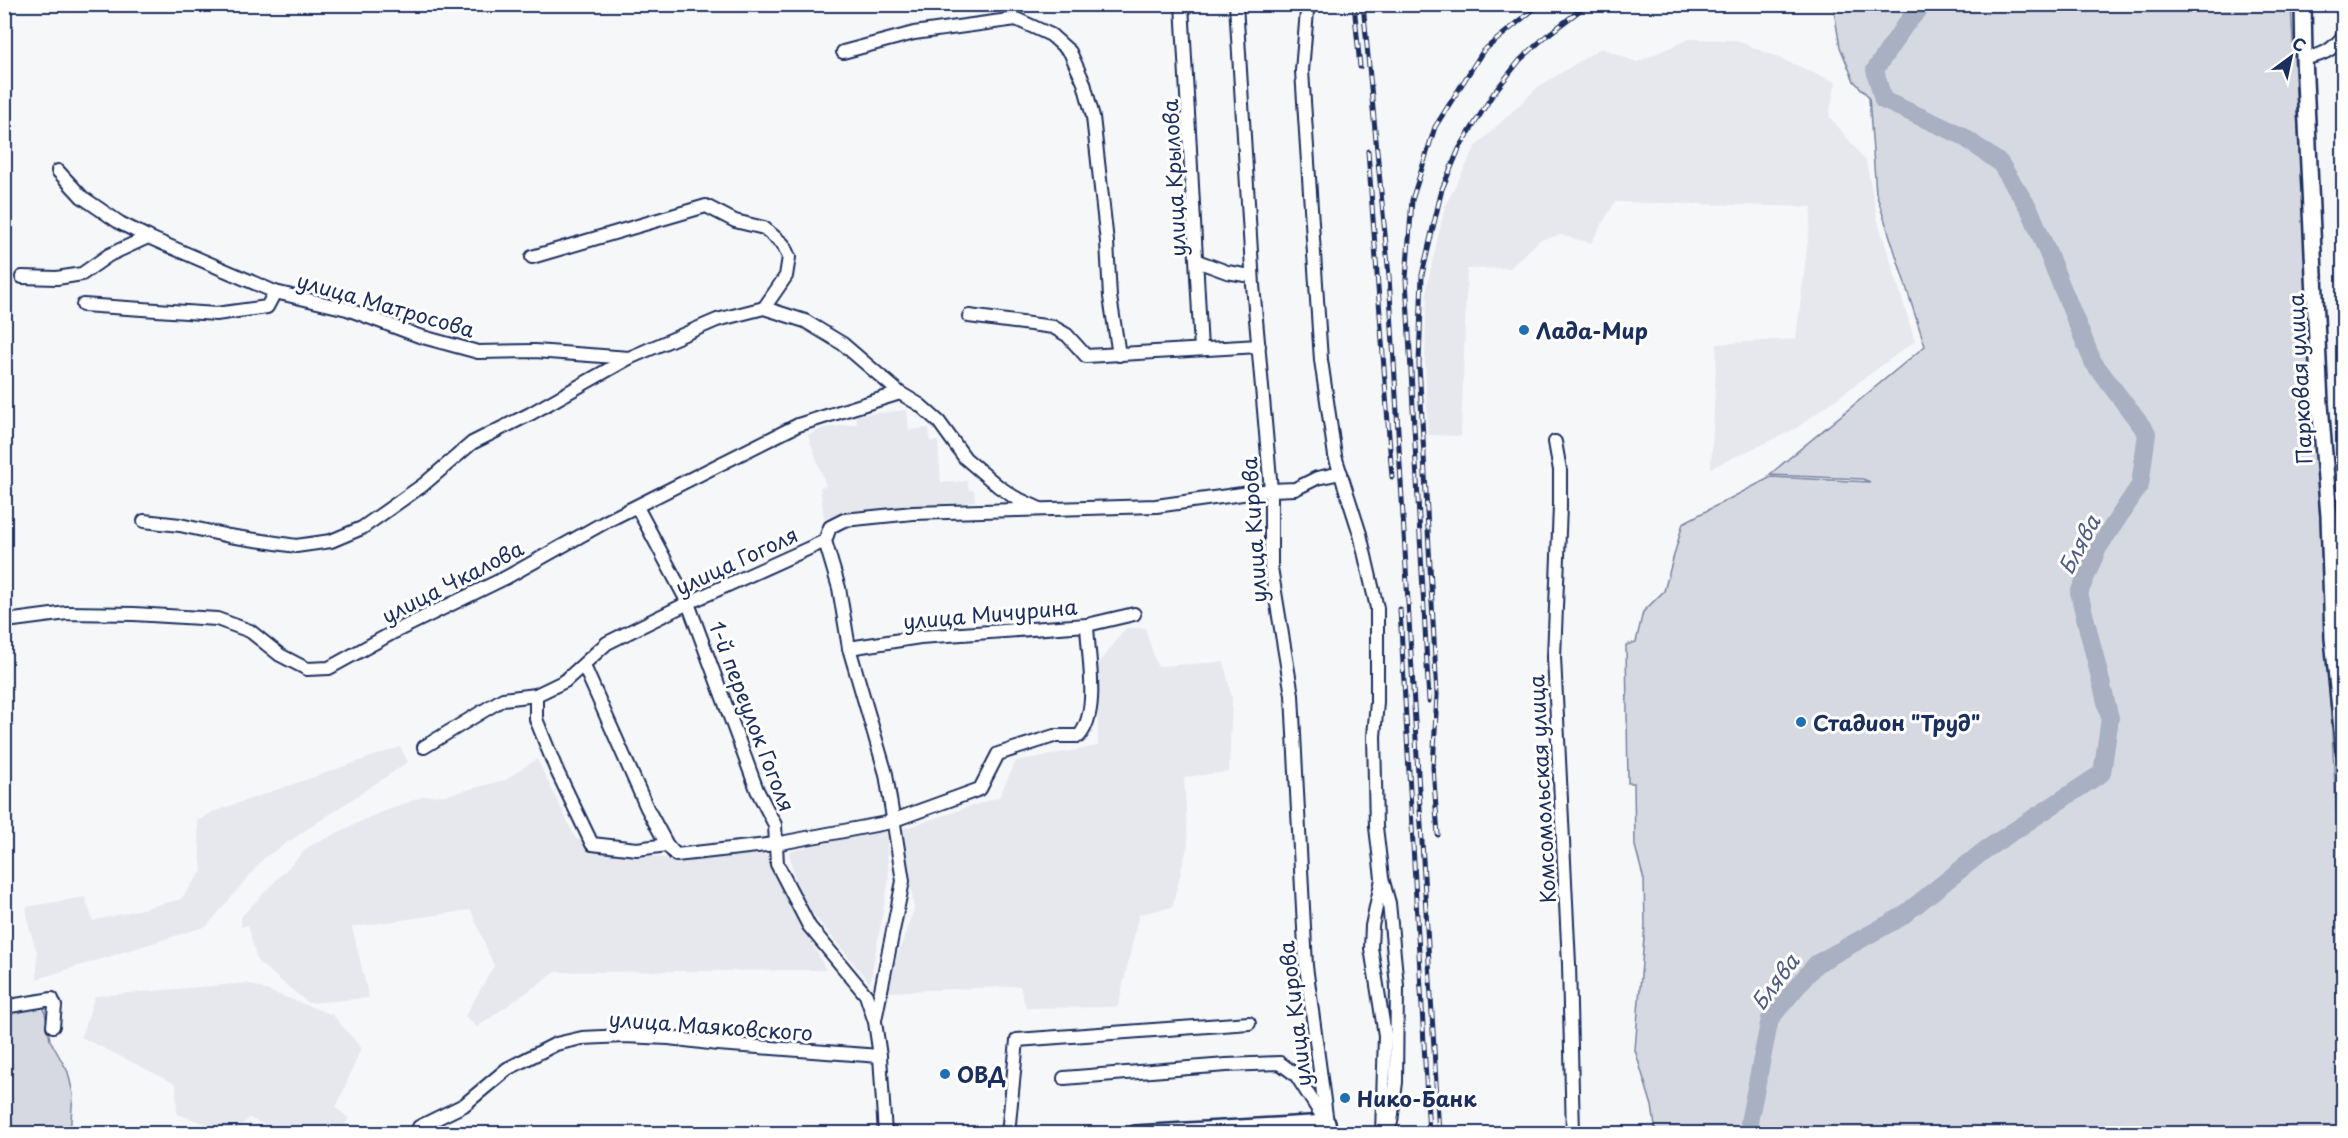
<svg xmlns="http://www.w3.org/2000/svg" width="2348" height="1138" font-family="'Playpen Sans',sans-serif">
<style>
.built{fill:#e6e8ee}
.green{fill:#d6d9e2;stroke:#7884a0;stroke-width:1.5}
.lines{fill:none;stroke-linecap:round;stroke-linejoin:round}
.river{stroke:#a9b0c1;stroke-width:18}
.minor-casing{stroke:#1b2f5e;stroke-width:16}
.tertiary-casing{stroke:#1b2f5e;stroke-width:20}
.minor{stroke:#fff;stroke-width:12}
.tertiary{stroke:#fff;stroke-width:15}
.rail-casing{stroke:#1b2f5e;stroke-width:5}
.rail{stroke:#fff;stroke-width:3;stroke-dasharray:9;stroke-linecap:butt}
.poi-dot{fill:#1f6fb2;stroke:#fff;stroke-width:2}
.labels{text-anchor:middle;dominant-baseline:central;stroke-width:6;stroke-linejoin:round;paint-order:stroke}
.street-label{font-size:21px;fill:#1b2f5e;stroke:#fff}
.poi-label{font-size:21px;font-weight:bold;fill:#1b2f5e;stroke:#fff;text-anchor:start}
.water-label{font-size:22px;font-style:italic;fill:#4d5c81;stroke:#fff}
</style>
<rect width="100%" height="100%" fill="#f6f7f9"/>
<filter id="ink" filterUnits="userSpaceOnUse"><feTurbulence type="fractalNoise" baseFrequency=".0167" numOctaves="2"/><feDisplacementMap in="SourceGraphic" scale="12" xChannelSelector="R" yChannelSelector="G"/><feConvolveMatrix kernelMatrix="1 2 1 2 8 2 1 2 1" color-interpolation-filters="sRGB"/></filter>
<g filter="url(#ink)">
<g class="built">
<path d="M1689,39L1736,40L1836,82L1829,116L1866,161L1878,221L1915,341L1795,429L1711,468L1717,344L1796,339L1812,207L1615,202L1591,243L1560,235L1540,240L1510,268L1467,269L1461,436L1428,435L1425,360L1427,286L1445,206L1476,146L1538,87L1601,48L1637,62Z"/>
<path d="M907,410L909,430L929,428L930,441H938L941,483L967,481L969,490H974L975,501L824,518L820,487L826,486L808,435L824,428L857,424L856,415Z"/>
<path d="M1126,628H1145L1157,666L1224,662L1232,699L1229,772L1184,777L1188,844L1172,907L1139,914L1118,1007L1026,1008L1020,986L889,992L894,965L914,909L903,829L999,797L1016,761L1098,746V665Z"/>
<path d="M400,747L408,762L264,858L207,926L37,979V952L29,927L26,907L85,897L93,921L181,899L202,871L197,821L213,812Z"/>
<path d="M537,759L576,839L668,859L766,854L826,970L556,972L477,1027L465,1016L494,966L471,910L352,927L369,998L308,1003L257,961L248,925L241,927V917L308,847L370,817L424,796L447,795L505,780Z"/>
<path d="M886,827L889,878L870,983L799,897L789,852Z"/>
<path d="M247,983L333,1015L361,1048L336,1108L349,1118L340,1133L310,1125L305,1133H284L249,1118L233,1133L177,1114L176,1084L81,1037L95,996Z"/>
</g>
<g class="green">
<path d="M1833,5H2291L2343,928V1133H1656L1652,1106L1635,1050L1645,925L1644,880L1635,846L1634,783H1628L1626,645L1636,642L1643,612L1664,591L1683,523L1771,477L1870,482L1863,479L1769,475L1925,346L1876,193L1869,97L1854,81L1840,47Z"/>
<path d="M42,996L50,1040L68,1072L73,1094L70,1133H5L4,1001Z"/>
</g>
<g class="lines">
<path class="river" d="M1750,1134L1749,1122L1770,1019L1816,964L1901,917L1985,850L2102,773L2110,718L2079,593L2098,548L2140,485L2147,433L2093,362L2030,210L2000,163L1961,135L1883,100L1875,70L1905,25L1924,4"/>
<defs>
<g id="minor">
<path d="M1182,4L1201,349"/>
<path d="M1236,4L1253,285L1271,490V568L1292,695L1306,966L1327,1123"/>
<path d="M1312,4L1307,11L1302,71L1321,360L1335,456L1360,534L1377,608V702L1374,736L1376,827L1382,878L1389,903L1397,986L1396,1082L1391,1122L1385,1134"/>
<path d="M843,52L914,33L1016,19L1051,35L1070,52L1084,83L1093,117L1107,242L1110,297L1119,355"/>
<path d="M2304,58C2322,56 2333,50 2344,35"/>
<path d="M58,171L82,197L120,223L148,237L275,292L347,309L419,336L478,352L535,351L629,358L717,320L764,308L805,321L843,344L900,393L920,405L939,422L965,458L998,486L1014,497L1040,509"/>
<path d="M532,257L706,206L735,221L764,228L783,244L789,257L786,276L764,308"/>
<path d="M1197,261L1227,272L1245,275"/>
<path d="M22,277L57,278L82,274L109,255L148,237"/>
<path d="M83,305L216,314L267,307L275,292"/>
<path d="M969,316L1053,327L1067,335L1086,356L1259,346"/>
<path d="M1555,442L1560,470V506L1554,657L1569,964L1573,1134"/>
<path d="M637,507L688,603L757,790L775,825L777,864L809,926L866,995L875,1022L880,1056L885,1134"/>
<path d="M144,521L180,525L229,536L296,546L331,541L362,528L423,485L472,443L530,414L629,358"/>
<path d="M825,541L839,588L849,648L886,774L903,881L875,1020"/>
<path d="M6,621L67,613L134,614L217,619L250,631L280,655L307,669L329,668L394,632L507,577L607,521L798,425L900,393"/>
<path d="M849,648L920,637L1087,625L1134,614"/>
<path d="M584,666L647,808L667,845L676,855L775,844L886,823L980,789L998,754L1054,736H1079C1100,712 1088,657 1087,625"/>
<path d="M536,695V719L556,769L592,844L637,849L667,845"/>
<path d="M424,747L503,699L536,695L565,681L607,643L688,603L825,541L830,527L844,520L913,513L1156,506L1271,490L1295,489L1317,478L1341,473"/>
<path d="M4,1007L52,999L55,1006L53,1026"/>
<path d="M1064,1078L1226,1065L1280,1063L1296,1075L1326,1122"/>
<path d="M419,1127L464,1105L507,1069L556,1044L582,1038L624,1036L669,1038L718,1044L880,1056"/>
<path d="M1008,1134L1017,1040L1249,1023"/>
<path d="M1382,1134L1385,1035L1371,948L1372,926L1382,879"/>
</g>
<g id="tertiary">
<path d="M2303,4L2304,58L2320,404L2329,516L2333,638L2344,750"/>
<path d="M1135,1134L1327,1123L1329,1134"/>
</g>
</defs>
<use href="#minor" class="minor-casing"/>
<use href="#tertiary" class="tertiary-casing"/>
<use href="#minor" class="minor"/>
<use href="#tertiary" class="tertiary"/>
<defs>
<g id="rail">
<path d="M1354,4L1360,67"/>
<path d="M1363,4L1389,276L1439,1134"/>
<path d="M1368,151L1392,477"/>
<path d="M1400,609L1429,1134"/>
<path d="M1429,701L1406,279L1412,200L1435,127L1483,51L1540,4"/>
<path d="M1438,835L1433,767L1437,695L1419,364L1422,275L1442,189L1459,149L1493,94L1520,60L1545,37L1588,4"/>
</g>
</defs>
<use href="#rail" class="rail-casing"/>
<use href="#rail" class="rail"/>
</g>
</g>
<g class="poi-dot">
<circle cx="1524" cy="330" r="6"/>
<circle cx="1801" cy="722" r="6"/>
<circle cx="945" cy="1074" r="6"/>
<circle cx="1345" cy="1098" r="6"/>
</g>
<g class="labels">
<g class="street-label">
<text transform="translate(1173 178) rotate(-93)">улица Крылова</text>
<text transform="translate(386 304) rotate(16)">улица Матросова</text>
<text transform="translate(2299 379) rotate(-93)">Парковая улица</text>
<text transform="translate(1253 530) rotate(-94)">улица Кирова</text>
<text transform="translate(736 560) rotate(-25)">улица Гоголя</text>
<text transform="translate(452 581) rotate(-27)">улица Чкалова</text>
<text transform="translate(990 613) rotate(-5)">улица Мичурина</text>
<text transform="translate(753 716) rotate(69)">1-й переулок Гоголя</text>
<text transform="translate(1541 789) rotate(-93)">Комсомольская улица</text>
<text transform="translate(1294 1014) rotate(-97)">улица Кирова</text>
<text transform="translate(711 1025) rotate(4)">улица Маяковского</text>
</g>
<g class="poi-label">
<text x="1536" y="330">Лада-Мир</text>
<text x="1813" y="722">Стадион "Труд"</text>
<text x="957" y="1074">ОВД</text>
<text x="1357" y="1098">Нико-Банк</text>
</g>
<g class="water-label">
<text transform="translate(2078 544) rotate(-62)">Блява</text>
<text transform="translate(1774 981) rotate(-53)">Блява</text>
</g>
</g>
<rect width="2348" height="1138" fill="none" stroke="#fff" stroke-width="24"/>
<rect x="12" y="12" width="2324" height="1114" fill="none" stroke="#1b2f5e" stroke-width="2" filter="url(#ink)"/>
<g transform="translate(2291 57) rotate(33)" stroke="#ffffff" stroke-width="4.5" paint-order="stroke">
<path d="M0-4.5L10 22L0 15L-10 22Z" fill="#1b2f5e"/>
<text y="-9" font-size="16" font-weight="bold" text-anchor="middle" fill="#1b2f5e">С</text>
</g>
</svg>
